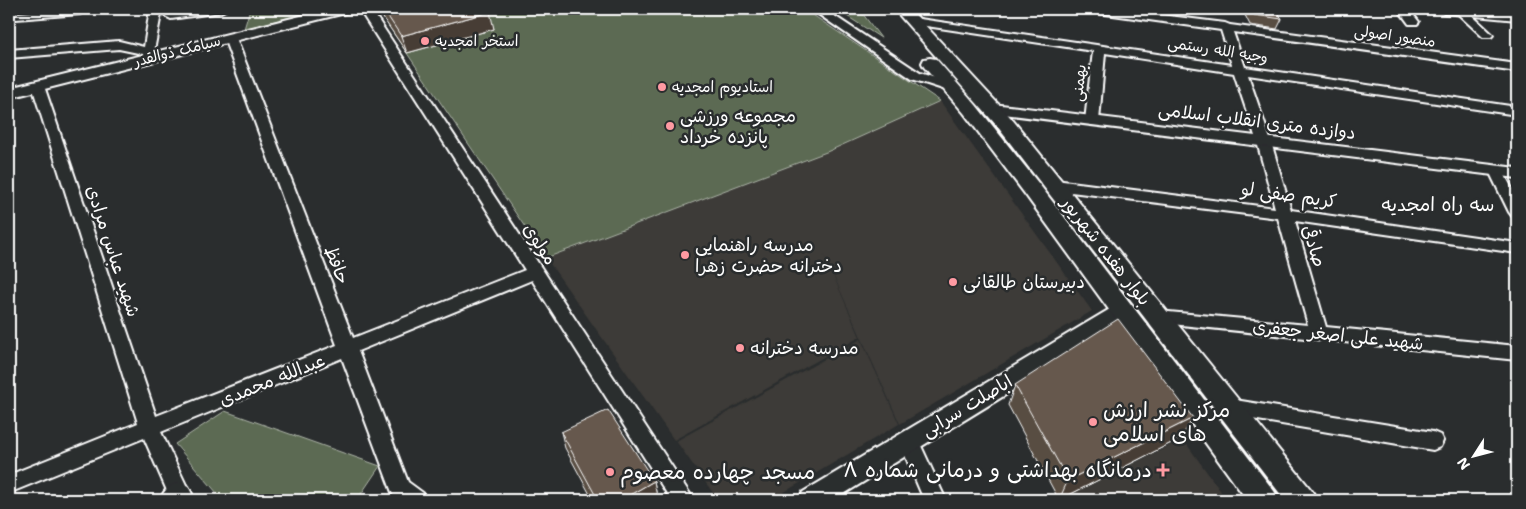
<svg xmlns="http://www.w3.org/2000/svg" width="1526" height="509" font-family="'Shantell Sans','Playpen Sans Arabic',sans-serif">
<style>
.built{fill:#3c3a37}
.green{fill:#5c6b53;stroke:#aeb5a9}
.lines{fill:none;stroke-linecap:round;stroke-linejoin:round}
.minor-casing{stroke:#fff;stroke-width:4}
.tertiary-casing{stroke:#fff;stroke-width:4}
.secondary-casing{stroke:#fff;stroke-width:4}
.minor{fill:#2a2d2e;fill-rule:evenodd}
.tertiary{fill:#2a2d2e;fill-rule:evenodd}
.secondary{fill:#2a2d2e;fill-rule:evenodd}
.wall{fill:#584d42;stroke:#fff}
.shaded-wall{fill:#473e36;stroke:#fff}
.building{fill:#66594d;stroke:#fff}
.poi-dot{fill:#ff9aa2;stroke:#2a2d2e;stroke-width:2}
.labels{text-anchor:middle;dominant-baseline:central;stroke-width:5;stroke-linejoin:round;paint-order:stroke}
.far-street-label{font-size:15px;fill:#fff;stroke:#2a2d2e}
.far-poi-label{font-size:15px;fill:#fff;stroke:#2a2d2e;text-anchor:start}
.poi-label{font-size:18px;fill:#fff;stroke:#2a2d2e;text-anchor:start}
.street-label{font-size:18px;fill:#fff;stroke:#2a2d2e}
.neighbourhood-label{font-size:19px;fill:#fff;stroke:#2a2d2e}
.near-poi-label{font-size:21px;fill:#fff;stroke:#2a2d2e;text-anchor:start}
</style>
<rect width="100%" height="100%" fill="#2a2d2e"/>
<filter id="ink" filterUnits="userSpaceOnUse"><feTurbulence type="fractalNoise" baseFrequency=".02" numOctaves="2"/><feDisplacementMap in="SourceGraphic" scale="10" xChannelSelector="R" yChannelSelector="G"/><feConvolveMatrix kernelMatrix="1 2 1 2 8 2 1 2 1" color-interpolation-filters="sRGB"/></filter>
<g filter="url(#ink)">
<g class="built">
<path d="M940,101L1092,311L900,424L823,252L860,337L674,440L546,258L829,151Z"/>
<path d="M861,339L899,424L771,500H718L676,441Z"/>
<path d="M1183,439L1227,500H1059Z"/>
</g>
<g class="green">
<path d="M250,9H321L244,29Z"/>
<path d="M377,9H804L940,101L829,151L546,258Z"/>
<path d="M836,9H859L881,38Z"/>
<path d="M225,411L380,466L357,500H223L175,444Z"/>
</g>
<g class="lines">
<defs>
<g id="minor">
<path d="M74,9L80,10L82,12L80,14L16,19L10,16L16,13Z"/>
<path d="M150,9H162L152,61H144L143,54L119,49L9,58V50L119,41L144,47Z"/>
<path d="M199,9H227L221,12L171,19L165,16L171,13Z"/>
<path d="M359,9H371L694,500H671L532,280L358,351L408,482L423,493L426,500H399L393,495L342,358L161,432L187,487L195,500H171L144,438L9,493V475L138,423L32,86L34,83L38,82L44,86L156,416L337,345L224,38L226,36H234L236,38L353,338L525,270Z"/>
<path d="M811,9H824L920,73L957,85L958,88L952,92L912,79Z"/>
<path d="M1085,9H1113L1225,23L1230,25L1517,64V72L1233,32L1245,67L1517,107V115L1248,75L1271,142L1291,210L1517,243V253L1295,221L1326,327L1517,346V360L1152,322L1149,317L1152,312L1158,311L1308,325L1278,218L1055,190L1050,188L1048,185L1050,182L1055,180L1275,208L1257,142L1234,73L1105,53L1099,121L1092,125L1085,121L1093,51L913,24L907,21L913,18L1232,65L1221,30L1091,12Z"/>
<path d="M1398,9H1409L1419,22L1417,24H1409Z"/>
<path d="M1455,9H1465L1491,33L1493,35L1491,37H1483L1456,12Z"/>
<path d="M1496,167L1501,168L1517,198V217L1512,216L1509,212L1489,171L1491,168Z"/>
<path d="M1229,399L1433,432L1440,435L1443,441L1440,447L1433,450L1229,415L1222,413L1219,407L1222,401Z"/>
<path d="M909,432L916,435L946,500H924L899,441L902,435Z"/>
</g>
<g id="tertiary">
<path d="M329,9H351L349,12L9,98V88Z"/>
<path d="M1437,9H1484L1517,12V20L1444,13Z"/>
<path d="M993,104L1517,168V178L987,112L985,109L987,106Z"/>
<path d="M1123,304L1131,306L1134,312L1131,318L834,500H799L803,492L1115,306Z"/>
<path d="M179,482L188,486L192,494L189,500H160C164,490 169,486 179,482Z"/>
</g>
<g id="secondary">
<path d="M894,9H910L1011,118L1312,491L1317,500H1285L997,126Z"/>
<path d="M930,58L936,59L976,105L1039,184L1274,491L1279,500H1247L1025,194L964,113L924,67L922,63L924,59Z"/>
</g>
</defs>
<use href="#minor" class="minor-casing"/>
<use href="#tertiary" class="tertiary-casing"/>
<use href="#secondary" class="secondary-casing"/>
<use href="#minor" class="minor"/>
<use href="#tertiary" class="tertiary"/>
<use href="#secondary" class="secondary"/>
</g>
<g class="wall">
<path d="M377,9H487L494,29L407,53Z"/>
<path d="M1242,9H1276L1282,19L1277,29L1250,25Z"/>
<path d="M1015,385L1181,438L1059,500L1008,405Z"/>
<path d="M561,432L654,481L657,497L651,500H593L565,448Z"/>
</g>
<g class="shaded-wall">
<path d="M490,12L494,29L407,53L401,36Z"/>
<path d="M1193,418L1181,438L1059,500L1068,480Z"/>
<path d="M654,481L657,497L651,500H621Z"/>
</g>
<g class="building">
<path d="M383,9H487L490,12L401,36Z"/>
<path d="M1251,9H1276L1282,19L1254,15Z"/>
<path d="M1118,319L1193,418L1068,480L1015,385Z"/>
<path d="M608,410L654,481L621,500H598L561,432Z"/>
</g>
</g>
<g class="poi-dot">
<circle cx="425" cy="41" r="5"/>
<circle cx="662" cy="87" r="5"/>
<circle cx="670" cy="126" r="5"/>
<circle cx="685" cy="255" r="5"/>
<circle cx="953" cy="282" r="5"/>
<circle cx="740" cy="348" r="5"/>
<circle cx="1093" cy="422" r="5"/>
<path d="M1160.5 462.5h5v5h5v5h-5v5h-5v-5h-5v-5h5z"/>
<circle cx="610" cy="472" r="5"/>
</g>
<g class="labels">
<g class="far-street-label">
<text transform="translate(1395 36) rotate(8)">منصور اصولی</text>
<text transform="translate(1218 50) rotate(9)">وجیه الله رستمی</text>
<text transform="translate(177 51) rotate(-14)">سیامک ذوالقدر</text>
<text transform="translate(1079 83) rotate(-84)">بهمنی</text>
</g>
<g class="far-poi-label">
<text x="435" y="41">استخر امجدیه</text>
<text x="672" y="87">استادیوم امجدیه</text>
</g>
<g class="poi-label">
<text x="680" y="116">مجموعه ورزشی<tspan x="680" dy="21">پانزده خرداد</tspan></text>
<text x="695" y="245">مدرسه راهنمایی<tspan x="695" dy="21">دخترانه حضرت زهرا</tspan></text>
<text x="963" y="282">دبیرستان طالقانی</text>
<text x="750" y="348">مدرسه دخترانه</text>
</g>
<g class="street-label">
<text transform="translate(1257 121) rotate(7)">دوازده متری انقلاب اسلامی</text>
<text transform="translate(1289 195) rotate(8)">کریم صفی لو</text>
<text transform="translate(540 244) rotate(57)">مولوی</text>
<text transform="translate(1314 246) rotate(73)">صادقی</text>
<text transform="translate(113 251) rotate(72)">شهید عباس مرادی</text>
<text transform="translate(1106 251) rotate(52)">بلوار هفده شهریور</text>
<text transform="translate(337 265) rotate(69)">حافظ</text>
<text transform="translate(1338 335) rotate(6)">شهید علی اصغر جعفری</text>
<text transform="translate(272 380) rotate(-22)">عبدالله محمدی</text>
<text transform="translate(967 406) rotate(-31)">اباصلت سرابی</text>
</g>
<g class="neighbourhood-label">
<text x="1438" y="204">سه راه امجدیه</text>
</g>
<g class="near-poi-label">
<text x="1103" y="410">مرکز نشر ارزش<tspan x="1103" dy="24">های اسلامی</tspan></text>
<text x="1152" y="470" text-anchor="end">درمانگاه بهداشتی و درمانی شماره ۸</text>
<text x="620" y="472">مسجد چهارده معصوم</text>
</g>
</g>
<rect width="1526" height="509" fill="none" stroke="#2a2d2e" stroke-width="30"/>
<rect x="15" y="15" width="1496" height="479" fill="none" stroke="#fff" stroke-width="2" filter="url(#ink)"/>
<g transform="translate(1474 456) rotate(234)" stroke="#2a2d2e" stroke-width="4" paint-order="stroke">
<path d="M0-4L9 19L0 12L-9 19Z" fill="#ffffff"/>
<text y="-8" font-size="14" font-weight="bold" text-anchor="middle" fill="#ffffff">N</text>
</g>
</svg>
